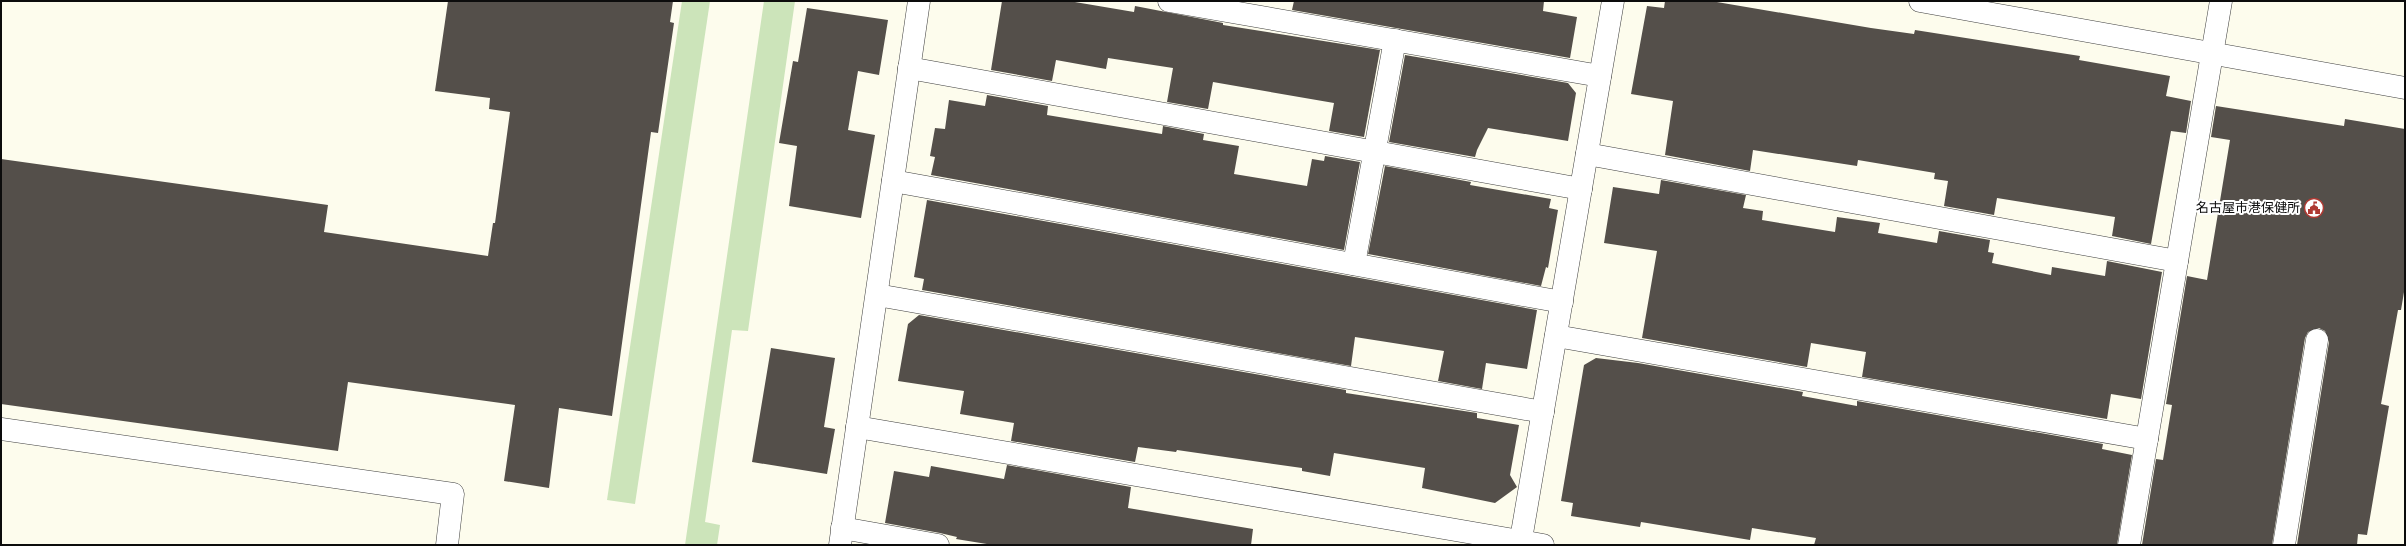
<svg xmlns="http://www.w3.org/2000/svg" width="2406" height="546" font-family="Spectral,'Noto Sans JP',serif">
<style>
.green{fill:#cce4ba}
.building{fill:#544f4a}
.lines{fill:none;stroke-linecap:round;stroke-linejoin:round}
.minor-casing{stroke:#3f3f3f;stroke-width:23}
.tertiary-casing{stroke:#3f3f3f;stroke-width:23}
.minor{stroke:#fff;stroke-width:22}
.tertiary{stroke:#fff;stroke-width:22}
.labels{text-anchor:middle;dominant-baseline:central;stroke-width:4;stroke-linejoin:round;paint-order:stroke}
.poi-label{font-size:13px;fill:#0c0c0c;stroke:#fff;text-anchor:end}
</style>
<rect width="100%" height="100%" fill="#fdfced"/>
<g class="green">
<path d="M682,1H710L635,504L607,500Z"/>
<path d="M764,1H795L748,331L732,330L705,522L720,525L717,545H685Z"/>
</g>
<g class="building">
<path d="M448,1H673L670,22L674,23L658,133L651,132L612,416L559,408L549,488L504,481L515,405L348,382L338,451L1,404V159L328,205L324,232L488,256L493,223H495L510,112L489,109L490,98L435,91Z"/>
<path d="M1002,1H1069L1134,12L1135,6L1223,23V25L1380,50L1364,137L1329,131L1334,103L1213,82L1208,109L1167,102L1173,68L1108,58L1106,69L1056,60L1052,81L991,70Z"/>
<path d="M1294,1H1544L1543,11L1577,17L1570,58L1292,10Z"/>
<path d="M1665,1H1711L1871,28L1914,34L1915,30L2080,56L2079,60L2170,76L2166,96L2191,101L2186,133L2171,131L2151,244L2112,236L2115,217L1997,198L1994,215L1944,206L1948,181L1934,179L1935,173L1858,160L1857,166L1753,150L1750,171L1665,155L1673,101L1631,94L1647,6L1664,8Z"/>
<path d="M807,8L888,20L879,75L858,71L848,130L875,135L861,218L789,206L797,146L779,143L793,61L798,62Z"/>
<path d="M1405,55L1568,83L1576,93L1568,141L1488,128L1477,150L1475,157L1389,142Z"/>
<path d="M987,95L1048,106L1047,115L1162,134L1163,126L1204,134L1203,140L1239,146L1234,174L1307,186L1312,159L1324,161L1325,156L1360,162L1344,250L931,175L935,157L930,156L935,128L945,129L949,100L985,106Z"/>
<path d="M2216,106L2344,126L2345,119L2405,129V286L2401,310H2398L2381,404L2389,406L2367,535L2358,534L2357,545H2297L2329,342L2325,331L2319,328L2308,332L2305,338L2272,545H2142L2156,459L2163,460L2172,405L2166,404L2187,276L2207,280L2230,140L2211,137Z"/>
<path d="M1385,166L1471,182L1470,185L1551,199L1549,208L1558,210L1548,268L1546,267L1541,286L1368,254Z"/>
<path d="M1661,180L1746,195L1743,208L1763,211L1762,220L1835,232L1837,217L1880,223L1878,233L1937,243L1939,231L1990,240L1988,252L1994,253L1992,263L2051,275L2052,267L2105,276L2107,261L2162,272L2141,399L2111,394L2107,419L1862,377L1866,352L1811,343L1807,367L1642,338L1657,251L1604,243L1613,187L1659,194Z"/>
<path d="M927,200L1537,310L1527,369L1486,363L1482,389L1438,381L1444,351L1355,337L1351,366L922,290L924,279L914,277Z"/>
<path d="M919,315L1346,390V393L1477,413V418L1519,425L1510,475L1517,487L1495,503L1422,488L1425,468L1334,453L1330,476L1302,471V468L1177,450L1176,452L1138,447L1135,462L1011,441L1014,423L960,414L964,391L898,381L908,324Z"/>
<path d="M771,348L835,358L824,427L835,429L827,474L752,462Z"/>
<path d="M1596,358L1638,363L1803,392L1802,396L1857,406V401L2103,444L2102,449L2132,455L2117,545H1814L1816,538L1752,528L1750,540L1641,522L1640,527L1571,516L1573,503L1561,501L1584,365Z"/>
<path d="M1007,465L1131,487L1128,508L1253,529L1251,545H993L956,539L957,537L940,533L885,523L894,471L929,477L931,466L1004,479Z"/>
</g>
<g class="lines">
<defs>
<g id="minor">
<path d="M1169,1L1600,76"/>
<path d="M1920,1L2405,88"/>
<path d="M909,68L1581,189"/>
<path d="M1587,154L2177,261"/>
<path d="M893,181L1562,302"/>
<path d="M1354,264L1395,40"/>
<path d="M877,295L1543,412"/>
<path d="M1556,336L2147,439"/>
<path d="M857,427L1543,545"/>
<path d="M1,429L453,494L447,545"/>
<path d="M842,528L938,545"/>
<path d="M1520,545L1613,1"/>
<path d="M2129,545L2221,1"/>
<path d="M2284,545L2317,340"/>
</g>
<path id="tertiary" d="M840,545L919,1"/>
</defs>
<use href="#minor" class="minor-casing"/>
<use href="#tertiary" class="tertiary-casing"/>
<use href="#minor" class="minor"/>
<use href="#tertiary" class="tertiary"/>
</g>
<defs>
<symbol id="civic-ring" viewBox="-11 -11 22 22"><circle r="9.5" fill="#fff" stroke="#af3932" stroke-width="1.5"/><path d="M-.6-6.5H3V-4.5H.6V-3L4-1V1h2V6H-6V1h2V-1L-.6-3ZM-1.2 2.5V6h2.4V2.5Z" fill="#af3932"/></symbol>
</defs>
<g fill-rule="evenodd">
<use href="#civic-ring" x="2303" y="197" width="22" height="22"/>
</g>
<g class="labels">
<g class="poi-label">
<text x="2300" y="208">名古屋市港保健所</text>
</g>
</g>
<rect width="2406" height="546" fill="none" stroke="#0c0c0c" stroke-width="4"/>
</svg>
